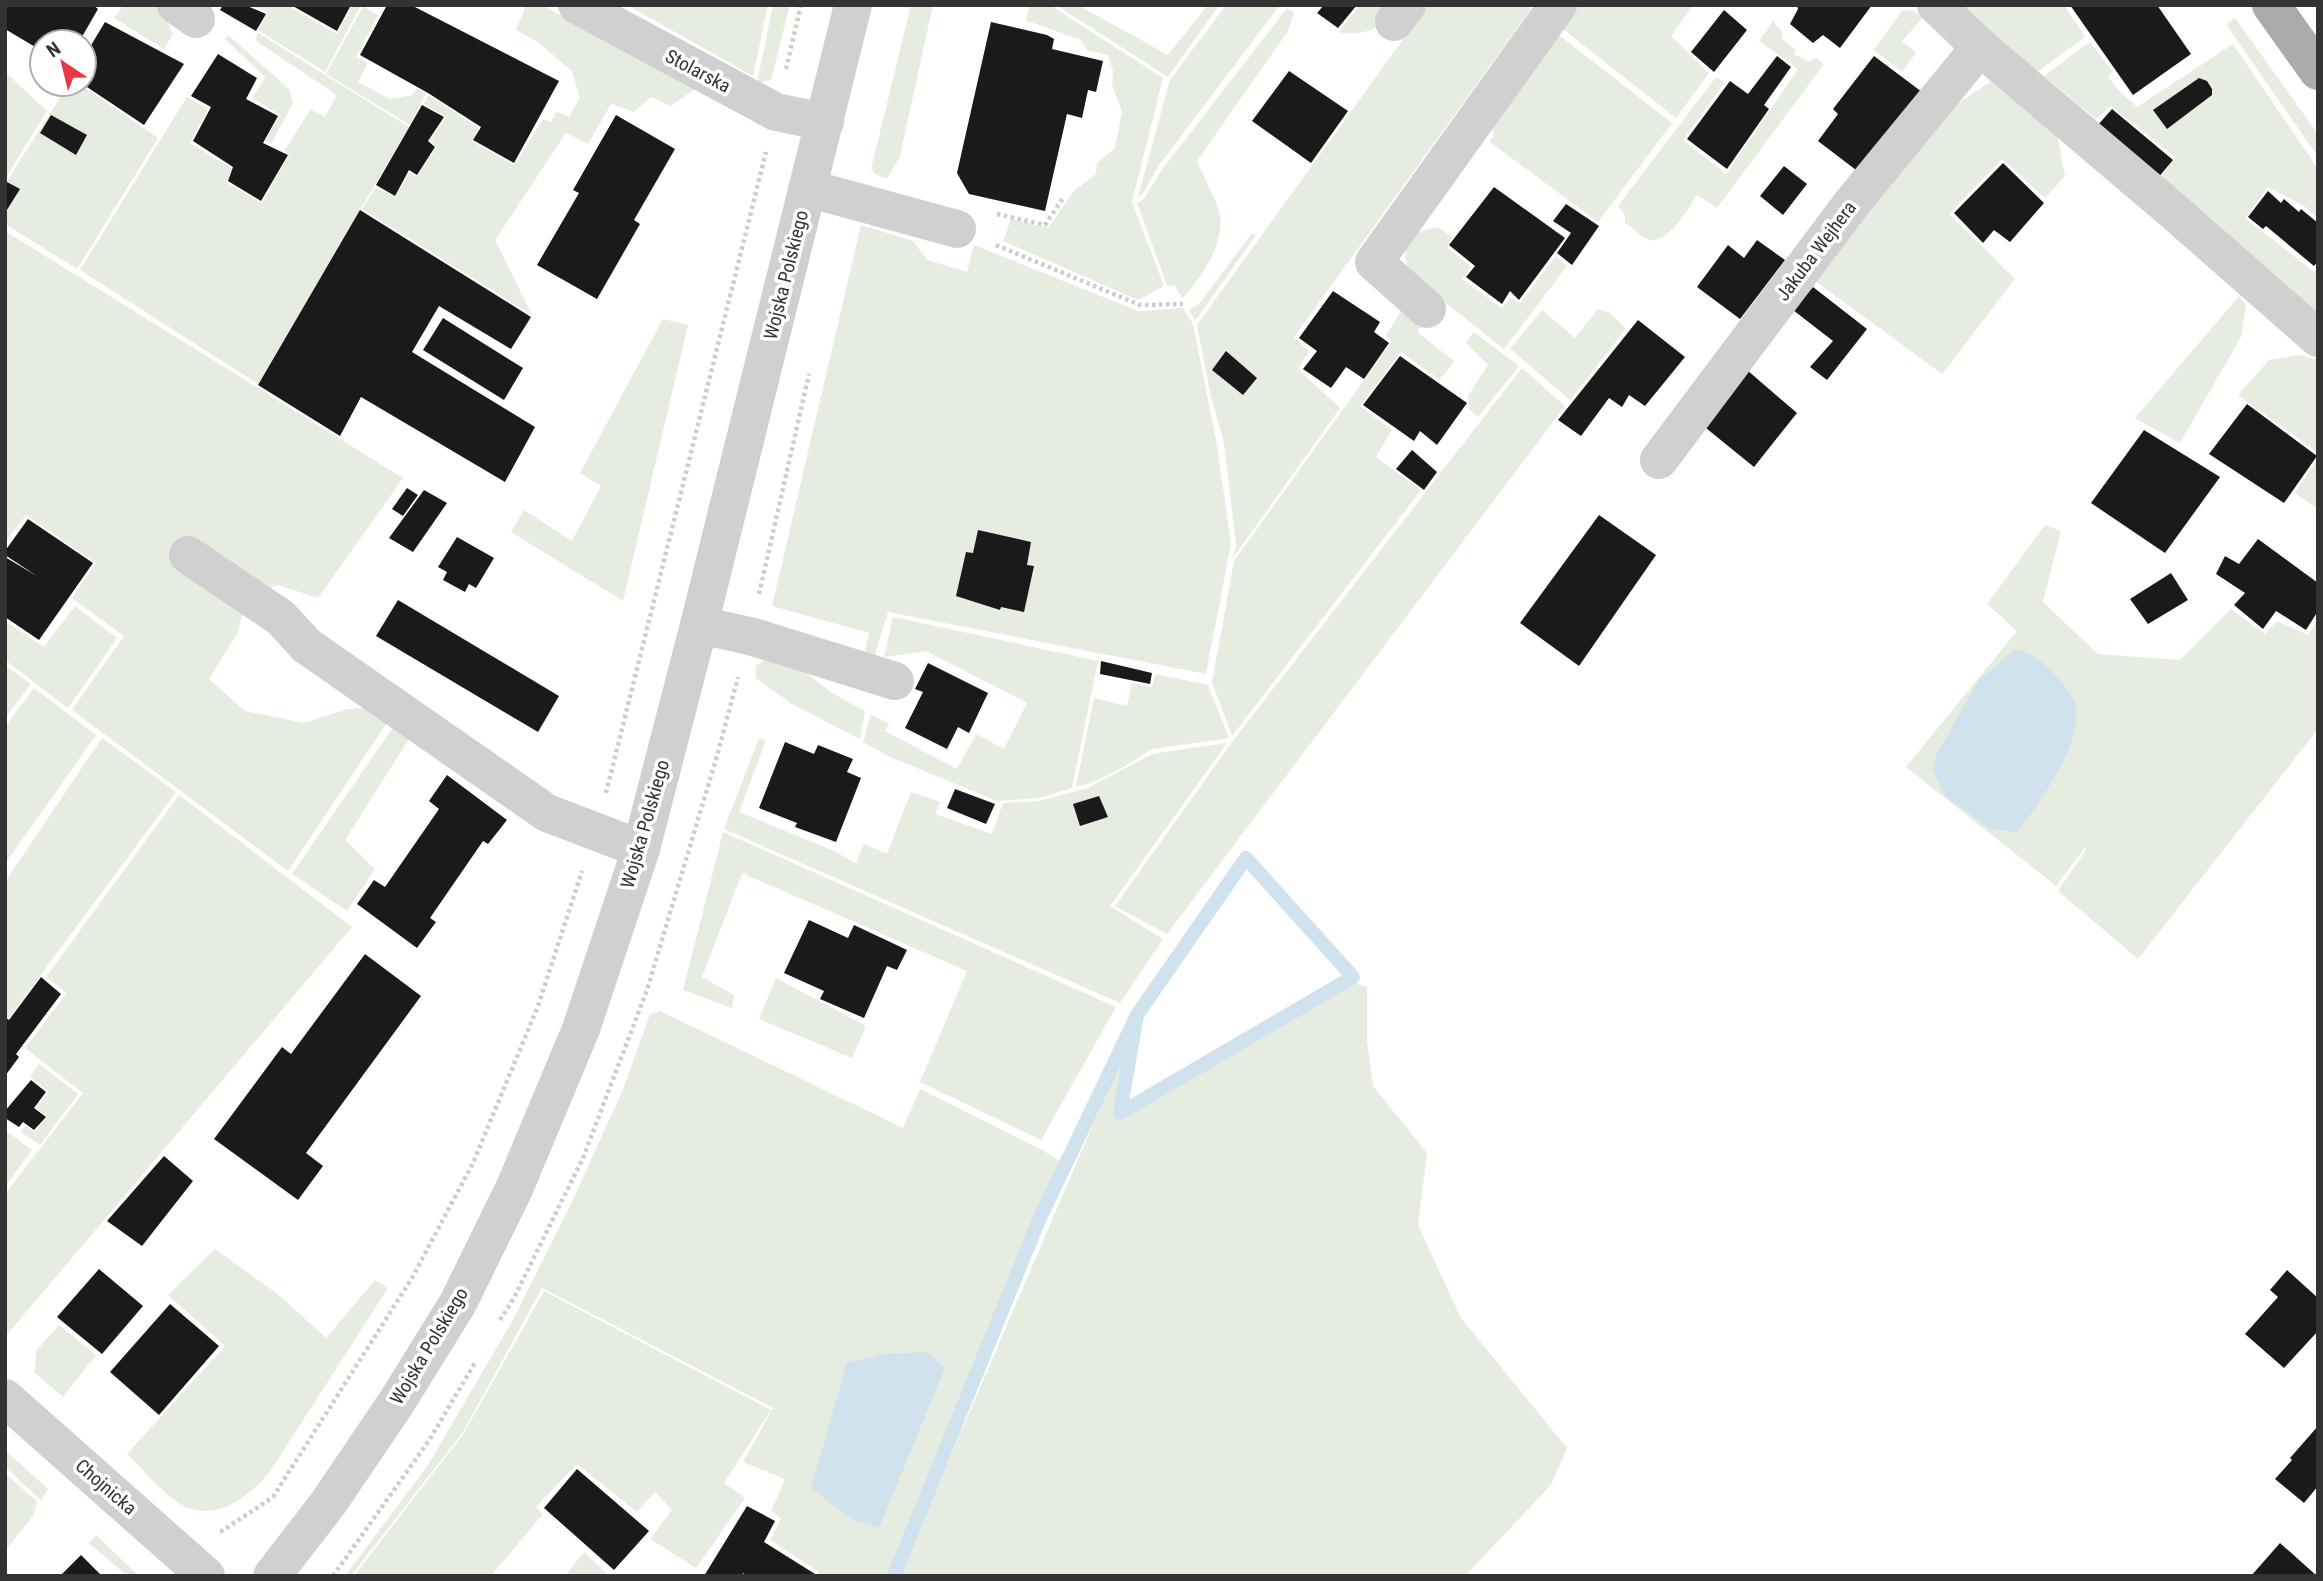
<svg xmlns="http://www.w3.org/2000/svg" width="2323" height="1581" font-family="'Roboto Condensed',sans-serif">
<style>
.green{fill:#e6ecdf}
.water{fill:#cfe2ee}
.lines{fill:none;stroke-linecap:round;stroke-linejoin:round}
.stream{stroke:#cfe2ee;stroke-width:14}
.building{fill:#1a1a1a}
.path{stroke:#cdcdcd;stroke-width:4.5;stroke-dasharray:3.5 3.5;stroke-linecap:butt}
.minor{stroke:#d0d0d0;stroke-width:38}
.major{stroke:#ababab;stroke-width:38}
.labels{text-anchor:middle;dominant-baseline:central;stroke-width:7;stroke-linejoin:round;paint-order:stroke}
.street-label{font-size:19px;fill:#333;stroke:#fff}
</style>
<rect width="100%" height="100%" fill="#fff"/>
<g class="green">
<path d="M124,5L161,7L173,34L164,49L114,18Z"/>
<path d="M250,5H287L337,34L353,5H361L325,72L258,30L268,12Z"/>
<path d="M364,5H367L366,8L378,15L356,57L368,63L358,82L390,99L413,95L417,88L426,93L410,125L326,74Z"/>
<path d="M526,5H542L695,89L671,106L651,97L634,112L611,104L588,144L566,133L495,240L532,315L362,209L376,187L395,197L409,173L417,177L437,147L430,141L446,117L424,104L428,95L479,128L472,141L514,165L543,119L551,122L556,112L569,117L580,98L572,71L538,42L516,30Z"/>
<path d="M627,5H768L753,76Z"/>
<path d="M773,5H790L771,80L757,83Z"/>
<path d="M911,5H933L900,156L887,179L875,174L871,169Z"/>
<path d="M1030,5H1050L1163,78L1132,202L1164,286L1138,300L1003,241L1011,219L1048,228L1074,191L1096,174L1097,163L1115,148L1122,112L1112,85L1113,71L1108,55L1087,50L1080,39C1061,34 1046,26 1026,21Z"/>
<path d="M1056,5H1078L1168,55L1208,5H1219L1168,77Z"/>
<path d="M1226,5H1280L1159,165L1142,195L1138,197L1170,80Z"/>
<path d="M1360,5H1395C1389,12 1382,24 1375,28C1366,33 1348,35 1339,32Z"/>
<path d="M1428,5H1526L1531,9L1294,337L1309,351L1298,369L1340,408L1233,558L1236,546L1224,443L1211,397L1197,325Z"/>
<path d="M1574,5H1693L1671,36L1709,73L1676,118L1559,26Z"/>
<path d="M1957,5H2064L2085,37L2037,72Z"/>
<path d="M1287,8L1294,13L1288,31L1197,161C1203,177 1214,194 1219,211C1227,242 1202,276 1183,298L1175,286L1167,285L1137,203L1144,199L1161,171Z"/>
<path d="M1911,10L1923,17L1902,41L1916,53L1902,72L1874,50L1902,11Z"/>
<path d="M2235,18L2318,134V157L2226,24Z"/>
<path d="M1773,21L1783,33L1781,38L1796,50L1794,54L1809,62L1816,58L1824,64L1717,208L1697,195C1689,208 1667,245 1649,240C1641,237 1632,227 1625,223V215L1618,206L1716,77L1725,82L1683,140L1726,174L1798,69L1759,41Z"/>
<path d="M1555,32L1672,123L1598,222L1490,142L1494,134L1490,123Z"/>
<path d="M258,33L409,127L258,384L80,270L187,97L208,109L190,143L231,168L227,183L262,203L289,155L284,151L311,109L325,117L337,95L255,40Z"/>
<path d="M228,35L289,89L293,103L271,144L265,141L280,115L252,98L265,77L225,39Z"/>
<path d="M2090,42L2113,72L2108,76L2118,90L2137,107L2233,44L2318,169V219L2304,206L2268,187L2245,218L2314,272L2318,268V318L2160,179L2175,157L2111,106L2096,119L2044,76Z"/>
<path d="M5,72L47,111L5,179Z"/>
<path d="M1992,81L2057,136L2065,176L2045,198L2002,159L1949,214L2015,279L1942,374L1814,280L1940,115Z"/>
<path d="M69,84H80L158,138L77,269L5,224V184Z"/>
<path d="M861,225L913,241L927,260L967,272L974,245L1138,311L1183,308L1193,324L1216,440L1231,543L1206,674L888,612L874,657L864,655L869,633L772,606Z"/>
<path d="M1438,227L1452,237L1447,247L1471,267L1462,279L1502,308L1510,298L1520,303L1556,256L1567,266L1504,349L1408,273C1403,239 1402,234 1438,227Z"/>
<path d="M5,231L403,478L318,598L278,585L248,595L238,632L209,679L245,711L304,723L348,709L375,707L392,715L288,871L72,710L124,636L72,598L96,563L26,515L5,542Z"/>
<path d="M1252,233L1256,235L1195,321L1189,310L1200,303Z"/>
<path d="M2239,296L2246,305L2241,337L2180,443L2135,418Z"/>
<path d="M1403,307L1424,322L1417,332L1454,361L1440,380L1401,352L1360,406L1392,430L1376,457L1421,490L1232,736L1212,682L1234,561L1392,341L1386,336Z"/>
<path d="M1598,309L1610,313L1626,329L1570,400L1510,349L1542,310L1575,338Z"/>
<path d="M663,319L688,325L623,601L511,532L524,510L572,541L601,486L580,473Z"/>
<path d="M1474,332L1519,366L1478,417L1469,409L1468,396L1488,365L1466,343Z"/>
<path d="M2299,355L2318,360V453L2238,395L2269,360Z"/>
<path d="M1522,368L1565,406L1167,934L1115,906L1232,742Z"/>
<path d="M2318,458V509L2295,493Z"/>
<path d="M2045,525L2061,531L2043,602L2098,654L2180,660L2231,609L2265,634L2277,621L2308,635L2318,619V729L2138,959L2058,891L2086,850L2085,848L2056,886L1906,767L2017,631L1987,604Z"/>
<path d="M75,606L117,638L68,708L5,660V621L44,647Z"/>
<path d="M893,617L1098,661L1072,788L1039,798L997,801L890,757L863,742L871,714L889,724L885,731L957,769L976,734L1004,749L1027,703L926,651L884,657Z"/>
<path d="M764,660L789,667L809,675L832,693L865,711L860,739L792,704L756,678V666Z"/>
<path d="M5,665L31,684L5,718Z"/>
<path d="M1155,674L1208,685L1229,738L1152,749L1120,769L1089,784L1076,786L1094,698L1127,706L1132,683L1152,687Z"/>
<path d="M34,688L96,735L5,864V727Z"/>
<path d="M398,720L414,731L345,840L375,869L347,911L292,874Z"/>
<path d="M102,738L176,792L9,1018L5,1015V882Z"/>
<path d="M759,738L766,740L739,812L832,850L856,863L864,844L887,854L911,792L940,802L935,814L992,834L1003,803L1039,801L1088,788L1152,754L1227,743L1110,906L1163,939L1120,1003L724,829Z"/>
<path d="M179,795L352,927L5,1337V1194L83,1093L25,1048L67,993L46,977Z"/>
<path d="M723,832L1116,1007L1041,1140L920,1082L967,971L742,873L702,977L734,995L732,1008L683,990Z"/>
<path d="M776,978L866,1026L852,1058L759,1019Z"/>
<path d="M1352,982L1367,987V1040L1373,1086L1427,1153L1418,1225L1461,1318L1567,1448L1551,1485L1465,1576H899L1132,1034L1119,1115Z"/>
<path d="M660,1011L903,1128L920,1089L1044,1151L1061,1162L887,1576H817L819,1572L770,1540L781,1519L771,1511L785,1479L743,1462L773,1408L542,1288L463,1432L351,1576H345L428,1465L513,1320L571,1204L624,1087L650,1014Z"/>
<path d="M39,1064L78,1094L40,1145L21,1132L25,1126L35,1132L47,1117L36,1108L49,1092L30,1077Z"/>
<path d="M5,1130L32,1150L6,1185L5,1184Z"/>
<path d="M215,1249L279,1295L326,1338L375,1280L388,1288L269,1473C247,1497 218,1522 184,1506C171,1501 139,1466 127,1454L225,1346L168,1295Z"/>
<path d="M544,1291L771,1410L724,1483L745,1498L696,1568L650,1539L672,1510L655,1492L637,1512L577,1464L536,1507L543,1514L491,1576H354L464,1433Z"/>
<path d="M59,1325L96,1355L63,1397L35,1373L36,1351Z"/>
<path d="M5,1450L48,1489L41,1500L5,1467Z"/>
<path d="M5,1473L37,1502L33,1516L8,1547L5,1545Z"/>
<path d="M96,1535L139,1576H127L89,1543Z"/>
<path d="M584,1552L609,1576H565Z"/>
</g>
<g class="water">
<path d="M2016,649C2035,655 2042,661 2056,676C2062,683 2075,697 2076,707C2082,744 2039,804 2017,832L1991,829L1945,796L1932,769L1936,755L1979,680Z"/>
<path d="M927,1352L945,1368L879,1528L853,1520L811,1488L847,1363L884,1354Z"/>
</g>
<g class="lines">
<path class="stream" d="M894,1576L1039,1220L1137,1015L1246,858L1353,977L1120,1113L1137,1015"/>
</g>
<g class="building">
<path d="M5,5H93L98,9L79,42H42V51L5,29Z"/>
<path d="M223,5H245L266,14L256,31L220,10Z"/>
<path d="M291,5H351L337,31Z"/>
<path d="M387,5H411L559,81L514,163L473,140L481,127L428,93L360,55Z"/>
<path d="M1324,5H1357L1338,28L1317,13Z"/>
<path d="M1797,5H1872L1840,48L1823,35L1813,43L1790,24L1798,9Z"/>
<path d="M2070,5H2157L2191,54L2133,95Z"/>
<path d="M1724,10L1747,30L1714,72L1691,52Z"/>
<path d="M105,22L184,64L144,125L84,85V57Z"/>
<path d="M991,22L1047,35L1054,39L1052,49L1103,61L1096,92L1088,90L1082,118L1067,114L1045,211L969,194L957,173Z"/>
<path d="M218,54L257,78L246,99L278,116L263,143L288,155L261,201L228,181L233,167L193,141L211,107L191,96Z"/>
<path d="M1777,56L1791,67L1764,105L1769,109L1727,169L1687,139L1730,81L1748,94Z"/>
<path d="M1874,56L1922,92L1856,170L1818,141L1838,114L1833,109Z"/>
<path d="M1289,71L1348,111L1311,163L1252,121Z"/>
<path d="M2199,78L2207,81L2212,89V95L2167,129L2153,110Z"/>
<path d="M422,105L444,117L428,141L435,147L417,175L409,170L395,196L376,185Z"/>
<path d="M2112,109L2173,160L2157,179L2097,126Z"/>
<path d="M51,115L87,135L76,155L40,133Z"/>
<path d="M616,115L675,149L634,220L640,224L597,299L537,265L579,193L573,190Z"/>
<path d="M2003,163L2044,203L2010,242L1994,230L1983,243L1954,213Z"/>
<path d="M1784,166L1807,184L1783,215L1760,196Z"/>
<path d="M7,182L20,189L5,213V185Z"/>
<path d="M1494,187L1565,238L1519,300L1510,291L1502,304L1466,277L1475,266L1449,245Z"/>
<path d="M2268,191L2281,203L2284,199L2299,212L2301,209L2318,223V261L2314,266L2266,226L2263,229L2248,217Z"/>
<path d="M1566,204L1599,226L1572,265L1557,253L1571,233L1553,221Z"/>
<path d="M360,210L531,317L511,349L439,306L412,352L535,427L505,482L361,397L340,436L258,385Z"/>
<path d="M1757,240L1785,260L1740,319L1697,287L1728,245L1744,258Z"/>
<path d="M1813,287L1867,329L1827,380L1810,367L1833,341L1793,310Z"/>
<path d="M1333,291L1380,322L1374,332L1389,343L1364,379L1346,367L1331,388L1303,369L1317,351L1299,338Z"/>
<path d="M443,318L523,368L504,400L423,350Z"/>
<path d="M1638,320L1685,357L1645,406L1629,395L1622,407L1609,398L1581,436L1558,420Z"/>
<path d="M1226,351L1257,378L1243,395L1212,370Z"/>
<path d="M1400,356L1467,403L1437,445L1420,431L1414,441L1363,405Z"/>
<path d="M1747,370L1797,413L1754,467L1701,424Z"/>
<path d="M2247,404L2317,456L2284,503L2209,454Z"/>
<path d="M2144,430L2220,477L2165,553L2091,503Z"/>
<path d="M1412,450L1437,472L1424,490L1396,469Z"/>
<path d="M407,488L418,495L403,516L392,509Z"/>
<path d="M424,490L447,503L413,552L389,538Z"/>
<path d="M1599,515L1656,555L1579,666L1520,623Z"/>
<path d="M28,519L93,563L39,640L5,617V557L37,576L5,555V551Z"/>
<path d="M978,530L1031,542L1027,565L1034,566L1024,612L1001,607L1000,610L956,596L966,552L973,553Z"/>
<path d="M457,537L494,558L476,588L469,584L465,592L443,580L447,572L438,567Z"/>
<path d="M2258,539L2318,583V611L2306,630L2276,611L2263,629L2234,605L2245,593L2216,574L2225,556L2239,564Z"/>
<path d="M2171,573L2188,600L2148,624L2130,599Z"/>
<path d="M398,600L559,696L538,732L376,636Z"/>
<path d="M1101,661L1152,673L1150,684L1100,674Z"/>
<path d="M928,663L988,693L969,733L958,727L947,749L905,728L923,692L915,689Z"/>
<path d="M785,742L814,754L818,745L853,759L847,772L861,778L836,842L795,827L797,823L759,808Z"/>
<path d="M447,775L507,820L488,844L483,841L430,918L436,922L417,948L357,904L374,880L385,887L439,809L429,801Z"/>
<path d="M955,789L995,804L986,824L947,808Z"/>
<path d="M1099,796L1108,817L1080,826L1073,804Z"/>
<path d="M809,920L848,938L854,925L907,950L897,970L887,966L864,1018L820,999L824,991L784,973Z"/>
<path d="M365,954L421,996L306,1153L323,1166L298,1200L214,1139L282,1047L291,1054Z"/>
<path d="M41,977L61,994L16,1054L19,1057L5,1076V1017L9,1020Z"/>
<path d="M31,1080L46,1092L34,1108L46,1117L34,1130L23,1122L19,1127L5,1118V1111Z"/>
<path d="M164,1156L193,1181L142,1246L107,1221Z"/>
<path d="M99,1269L143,1306L102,1354L57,1317Z"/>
<path d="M2287,1270L2318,1298V1331L2284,1368L2245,1334L2278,1297L2270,1290Z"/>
<path d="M170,1304L219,1346L159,1415L110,1372Z"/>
<path d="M2318,1426V1486L2304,1503L2275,1479L2292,1460L2290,1458Z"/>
<path d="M577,1469L649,1531L614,1570L544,1508Z"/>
<path d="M747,1506L775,1521L764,1542L815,1574L813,1576H747L743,1573L742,1576H704Z"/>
<path d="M2280,1543L2317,1576H2251Z"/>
<path d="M81,1555L102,1576H60Z"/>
</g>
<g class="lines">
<g class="path">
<path d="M786,69L801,5"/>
<path d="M997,214L1045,225L1063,198"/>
<path d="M996,245L1140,305L1183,304"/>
<path d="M759,594L809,374"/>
<path d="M606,793L766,152"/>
<path d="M500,1320L514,1298L583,1158L647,990L717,756L738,677"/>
<path d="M220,1531H222L273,1497L412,1278L473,1163L538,1006L582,871"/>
<path d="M333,1576L430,1439L476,1361"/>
</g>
<g class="minor">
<path d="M176,5L196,19"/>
<path d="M577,5L776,112L825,122"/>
<path d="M1936,5L1980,47L2171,209L2318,338"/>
<path d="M1394,22L1407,5"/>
<path d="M807,188L957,229"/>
<path d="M1427,309L1374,262L1558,5"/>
<path d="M1659,460L1852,203L1980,47"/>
<path d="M188,555L280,617L307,646L547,813L641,849"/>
<path d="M699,625L750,636L895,681"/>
<path d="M5,1398L206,1576"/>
<path d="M272,1576L329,1502L396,1403L458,1303L514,1189L581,1029L641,849L699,625L853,5"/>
</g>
<path class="major" d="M2271,5L2318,71"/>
</g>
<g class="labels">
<g class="street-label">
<text transform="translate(698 71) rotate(28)">Stolarska</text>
<text transform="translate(1816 251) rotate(-53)">Jakuba Wejhera</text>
<text transform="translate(786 275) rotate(-76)">Wojska Polskiego</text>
<text transform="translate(645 824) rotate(-74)">Wojska Polskiego</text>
<text transform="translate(429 1346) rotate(-59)">Wojska Polskiego</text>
<text transform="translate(106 1487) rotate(41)">Chojnicka</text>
</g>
</g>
<rect width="2323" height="1581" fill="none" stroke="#333333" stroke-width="14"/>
<g transform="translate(63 63) rotate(325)"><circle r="33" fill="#ffffff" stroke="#adadad" stroke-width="2"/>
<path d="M0-5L12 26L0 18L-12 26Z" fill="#e63946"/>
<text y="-10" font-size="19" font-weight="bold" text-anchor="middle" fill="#333333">N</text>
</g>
</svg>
